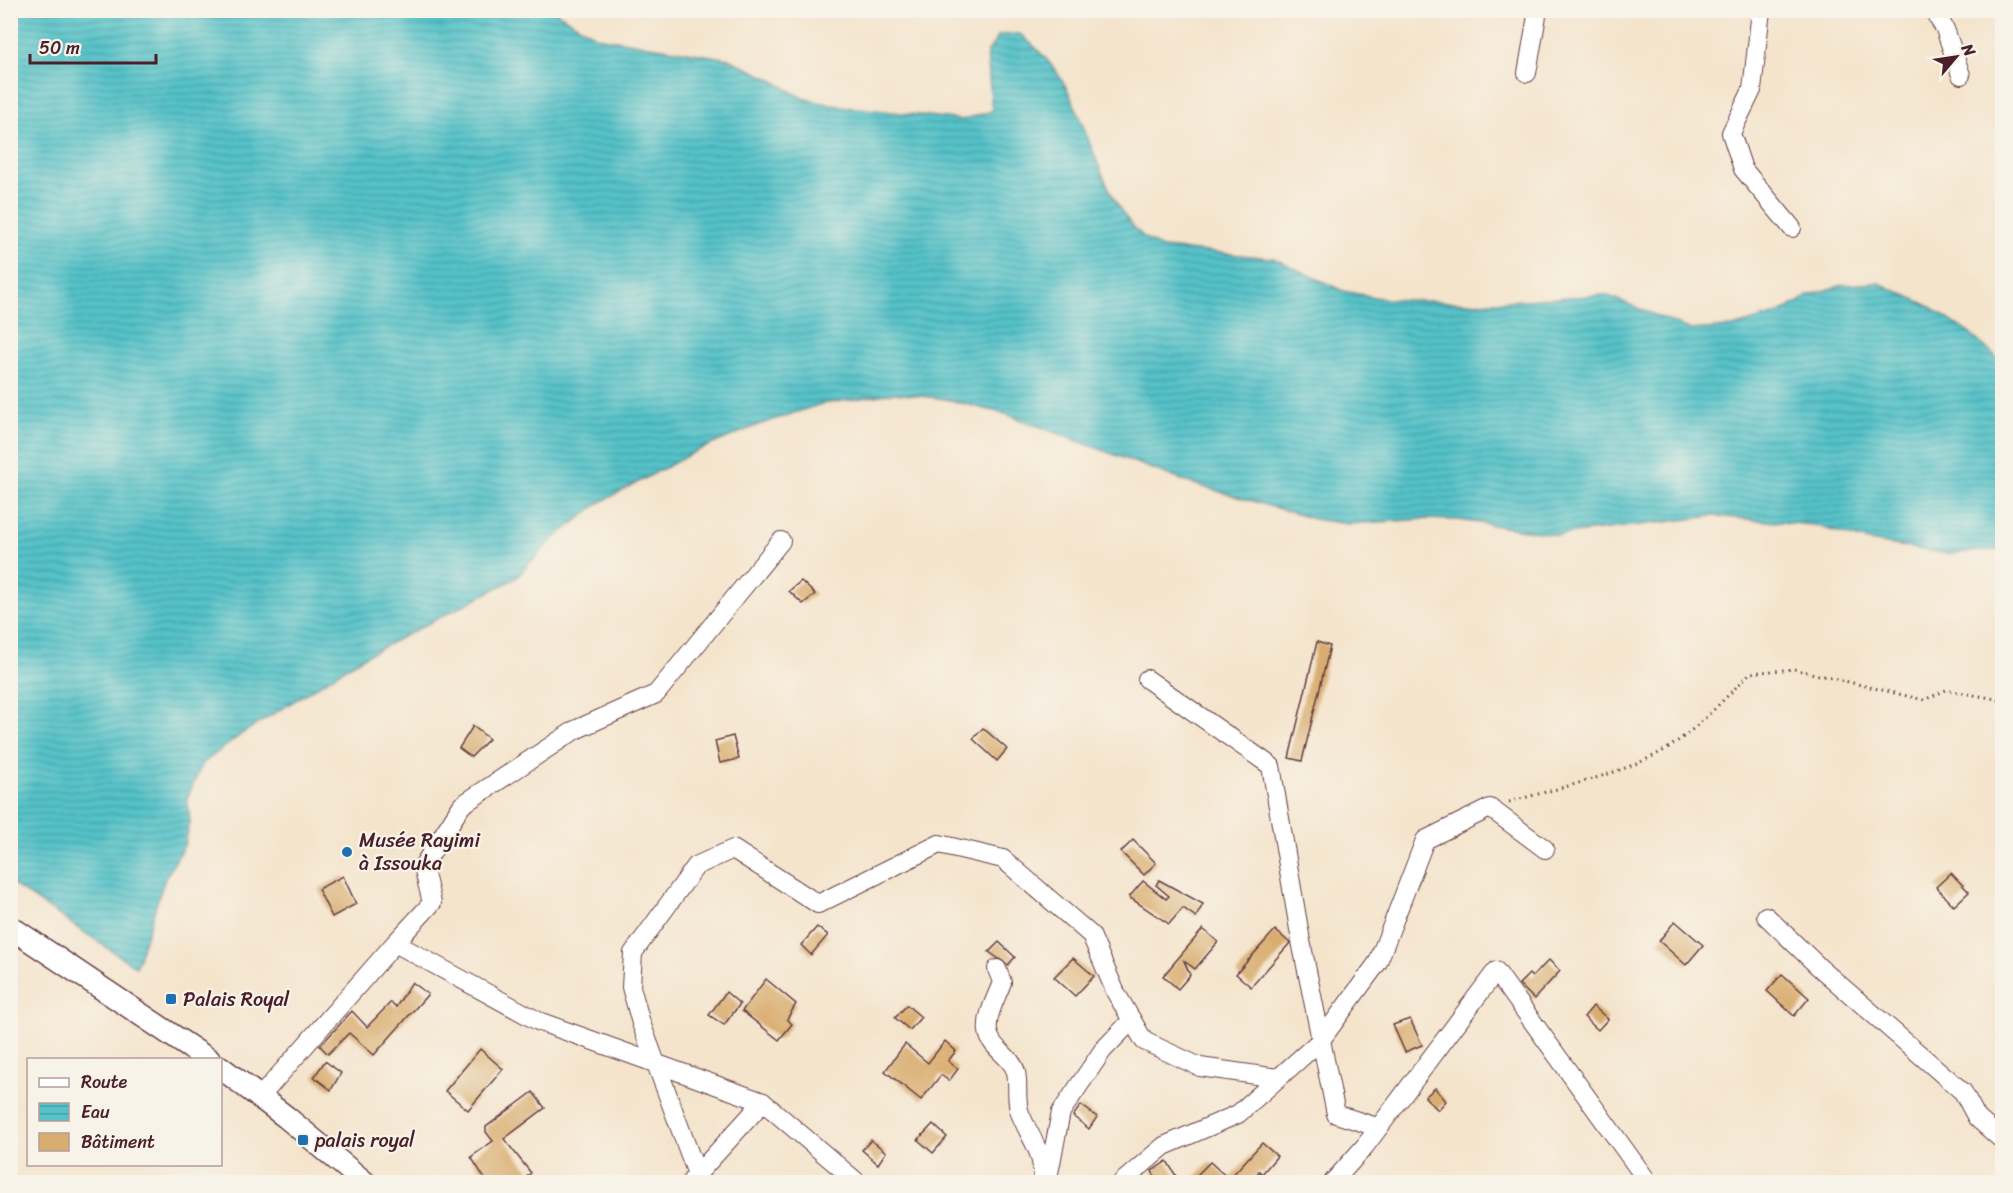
<svg xmlns="http://www.w3.org/2000/svg" width="2013" height="1193" font-family="Sriracha,sans-serif">
<style>
.water{fill:url(#water-rules);stroke:#50717a;stroke-width:1.5}
.building{fill:#d9ad70}
.lines{fill:none;stroke-linecap:round;stroke-linejoin:round}
.minor-casing{stroke:#643d43;stroke-width:20}
.tertiary-casing{stroke:#643d43;stroke-width:25}
.path{stroke:#643d43;stroke-width:3;stroke-dasharray:1.5 4.5;stroke-linecap:butt}
.minor{stroke:#fff;stroke-width:18}
.tertiary{stroke:#fff;stroke-width:22}
.poi-dot{fill:#1f6fb2;stroke:#f7f3e8;stroke-width:2}
.labels{text-anchor:middle;dominant-baseline:central;stroke-width:4.5;stroke-linejoin:round;paint-order:stroke}
.poi-label{font-size:20px;fill:#4a1f2b;stroke:#f7f3e8;text-anchor:start}
</style>
<defs>
<pattern id="water-rules" width="6" height="5" patternUnits="userSpaceOnUse" patternTransform="scale(1.5)"><rect width="6" height="5" fill="#55c3c9"/><path d="M0 2.5h6" fill="none" stroke="#489ea3"/></pattern>
</defs>
<rect width="100%" height="100%" fill="#f7f3e8"/>
<filter id="ink" filterUnits="userSpaceOnUse"><feTurbulence type="fractalNoise" baseFrequency=".0167" numOctaves="2"/><feDisplacementMap in="SourceGraphic" scale="12" xChannelSelector="R" yChannelSelector="G"/><feConvolveMatrix kernelMatrix="1 2 1 2 8 2 1 2 1" color-interpolation-filters="sRGB"/></filter>
<filter id="wash" filterUnits="userSpaceOnUse"><feTurbulence type="fractalNoise" baseFrequency=".008" numOctaves="4" result="noise"/><feDisplacementMap in="SourceGraphic" scale="24" xChannelSelector="R" yChannelSelector="G"/><feGaussianBlur stdDeviation="1.35" result="paint"/><feColorMatrix in="noise" values="0 0 0 0 0 0 0 0 0 0 0 0 0 0 0 0 0 1.4 0 .05"/><feComposite in="paint" operator="in"/></filter>
<g filter="url(#wash)">
<rect width="100%" height="100%" fill="#f4e4cc"/>
<path class="water" d="M10,11H554L597,37L729,59L774,81L802,98L831,105L962,120L992,111L987,53L999,35L1020,34C1039,49 1053,64 1065,85C1092,133 1108,228 1163,248L1273,258L1343,291L1385,299L1472,303L1606,295L1691,330L1733,327L1780,313L1810,295L1843,285L1879,283L1929,306L1969,333L2002,362V549L1947,554L1864,540L1814,525L1713,516L1558,535L1459,520L1424,519L1348,524L1314,519L1190,483L1006,414L945,399L895,393L821,404L758,425L696,451L599,503L551,541L516,578L360,659L243,733L202,764L187,799L190,821L185,844L164,881L136,967L11,883Z"/>
<g id="blocks">
<g class="building">
<path d="M801,581L815,594L803,604L789,591Z"/>
<path d="M1317,642L1330,646L1302,761L1289,758Z"/>
<path d="M473,726L489,739L471,757L459,748Z"/>
<path d="M983,728L1007,749L997,761L973,739Z"/>
<path d="M733,736L739,759L720,763L715,741Z"/>
<path d="M1133,840L1156,863L1144,875L1121,852Z"/>
<path d="M1951,873L1969,892L1954,906L1936,887Z"/>
<path d="M343,876L356,904L332,917L318,889Z"/>
<path d="M1159,880L1203,904L1196,917L1183,908L1169,924L1129,897L1143,881L1166,899L1169,896L1156,885Z"/>
<path d="M1675,921L1703,945L1686,965L1659,941Z"/>
<path d="M817,927L828,935L811,955L801,945Z"/>
<path d="M1203,929L1218,942L1195,969L1184,961L1190,975L1178,989L1163,976Z"/>
<path d="M1275,930L1290,943L1251,987L1236,974Z"/>
<path d="M999,942L1015,957L1008,965L989,952Z"/>
<path d="M1073,958L1094,976L1075,996L1054,977Z"/>
<path d="M1549,960L1560,971L1534,999L1519,984L1529,974L1532,977Z"/>
<path d="M1782,974L1809,998L1794,1016L1767,991Z"/>
<path d="M766,979L796,1004L787,1019L792,1024L779,1040L742,1011Z"/>
<path d="M412,982L428,994L374,1055L349,1033L328,1054L320,1046L352,1011L367,1027L391,1002L396,1007Z"/>
<path d="M726,992L740,1004L724,1025L709,1015Z"/>
<path d="M907,1005L921,1017L910,1030L895,1018Z"/>
<path d="M1593,1006L1608,1019L1598,1030L1584,1017Z"/>
<path d="M1410,1019L1422,1045L1405,1052L1393,1025Z"/>
<path d="M945,1041L956,1051L948,1061L958,1069L949,1081L941,1075L921,1100L885,1071L905,1044L928,1063Z"/>
<path d="M480,1049L503,1069L468,1110L445,1091Z"/>
<path d="M325,1061L341,1073L331,1090L314,1077Z"/>
<path d="M1435,1088L1446,1101L1438,1110L1425,1097Z"/>
<path d="M533,1092L545,1108L504,1139L531,1173L521,1182H487L471,1157L493,1141L486,1132V1127Z"/>
<path d="M1081,1105L1097,1117L1089,1129L1073,1116Z"/>
<path d="M933,1124L947,1137L933,1153L918,1140Z"/>
<path d="M871,1140L886,1152L878,1164L862,1150Z"/>
<path d="M1262,1143L1277,1156L1262,1174L1259,1171L1252,1181L1248,1177L1243,1182H1190L1210,1162L1229,1179Z"/>
<path d="M1167,1161L1176,1176L1158,1182L1152,1171Z"/>
</g>
</g>
</g>
<g filter="url(#ink)">
<use href="#blocks" fill-opacity="0" stroke="#643d43" stroke-width="1.5"/>
<g class="lines">
<defs>
<g id="minor">
<path d="M1761,10L1752,90L1731,133L1743,169L1792,228"/>
<path d="M1933,10L1945,29L1961,75"/>
<path d="M1527,73L1538,10"/>
<path d="M1147,679L1271,766L1301,941L1336,1114L1377,1127"/>
<path d="M1766,916L1819,967L1963,1092L1977,1118L2002,1140"/>
<path d="M395,943L432,903L423,866L462,805L575,730L656,694L781,541"/>
<path d="M997,969L1002,982C997,997 986,1014 988,1031C990,1049 1012,1056 1016,1072C1019,1085 1015,1100 1020,1113C1030,1139 1045,1152 1042,1182"/>
<path d="M260,1097L395,943L538,1021L763,1102L857,1182"/>
<path d="M697,1174L641,1023L631,987L633,953L696,866L733,849L818,904L939,844L1003,859L1091,935L1116,993L1144,1041L1200,1067L1278,1078"/>
<path d="M1048,1178L1061,1112L1103,1050L1132,1020"/>
<path d="M692,1180L763,1102"/>
<path d="M1122,1182L1164,1146L1238,1114L1321,1040L1378,962L1425,840L1490,808L1545,849"/>
<path d="M1333,1182L1365,1146L1496,971L1648,1182"/>
</g>
<g id="tertiary">
<path d="M10,927L209,1060"/>
<path d="M220,1067L286,1117L364,1182"/>
</g>
</defs>
<use href="#minor" class="minor-casing"/>
<use href="#tertiary" class="tertiary-casing"/>
<path class="path" d="M1509,802C1558,788 1616,776 1661,752C1693,734 1724,699 1750,673L1794,669L1924,700L1946,690L2002,700"/>
<use href="#minor" class="minor"/>
<use href="#tertiary" class="tertiary"/>
</g>
</g>
<g class="poi-dot">
<circle cx="347" cy="852" r="6"/>
<rect x="165" y="993" width="12" height="12" rx="3"/>
<rect x="297" y="1134" width="12" height="12" rx="3"/>
</g>
<g class="labels">
<g class="poi-label">
<text x="359" y="840">Musée Rayimi<tspan x="359" dy="23">à Issouka</tspan></text>
<text x="183" y="999">Palais Royal</text>
<text x="315" y="1140">palais royal</text>
</g>
</g>
<rect width="2013" height="1193" fill="none" stroke="#f7f3e8" stroke-width="36"/>
<rect x="27" y="1058" width="195" height="108" fill="#f7f3e8" stroke="#b29e9c" stroke-width="1.5"/>
<rect x="39" y="1078" width="30" height="9" fill="#ffffff" stroke="#b29e9c" stroke-width="1.5"/>
<text x="81" y="1088" font-size="18" fill="#4a1f2b">Route</text>
<rect x="39" y="1103" width="30" height="18" fill="url(#water-rules)" stroke="#b29e9c" stroke-width="1.5"/>
<text x="81" y="1118" font-size="18" fill="#4a1f2b">Eau</text>
<rect x="39" y="1133" width="30" height="18" fill="#d9ad70" stroke="#b29e9c" stroke-width="1.5"/>
<text x="81" y="1148" font-size="18" fill="#4a1f2b">Bâtiment</text>
<g transform="translate(1956 57) rotate(61)" stroke="#f7f3e8" stroke-width="4.5" paint-order="stroke">
<path d="M0-4.5L10 22L0 15L-10 22Z" fill="#4a1f2b"/>
<text y="-9" font-size="16" font-weight="bold" text-anchor="middle" fill="#4a1f2b">N</text>
</g>
<path d="M30 54v9h126v-9" fill="none" stroke="#4a1f2b" stroke-width="3"/>
<text x="39" y="54" font-size="18" fill="#4a1f2b" stroke="#f7f3e8" stroke-width="4.5" paint-order="stroke">50 m</text>
</svg>
